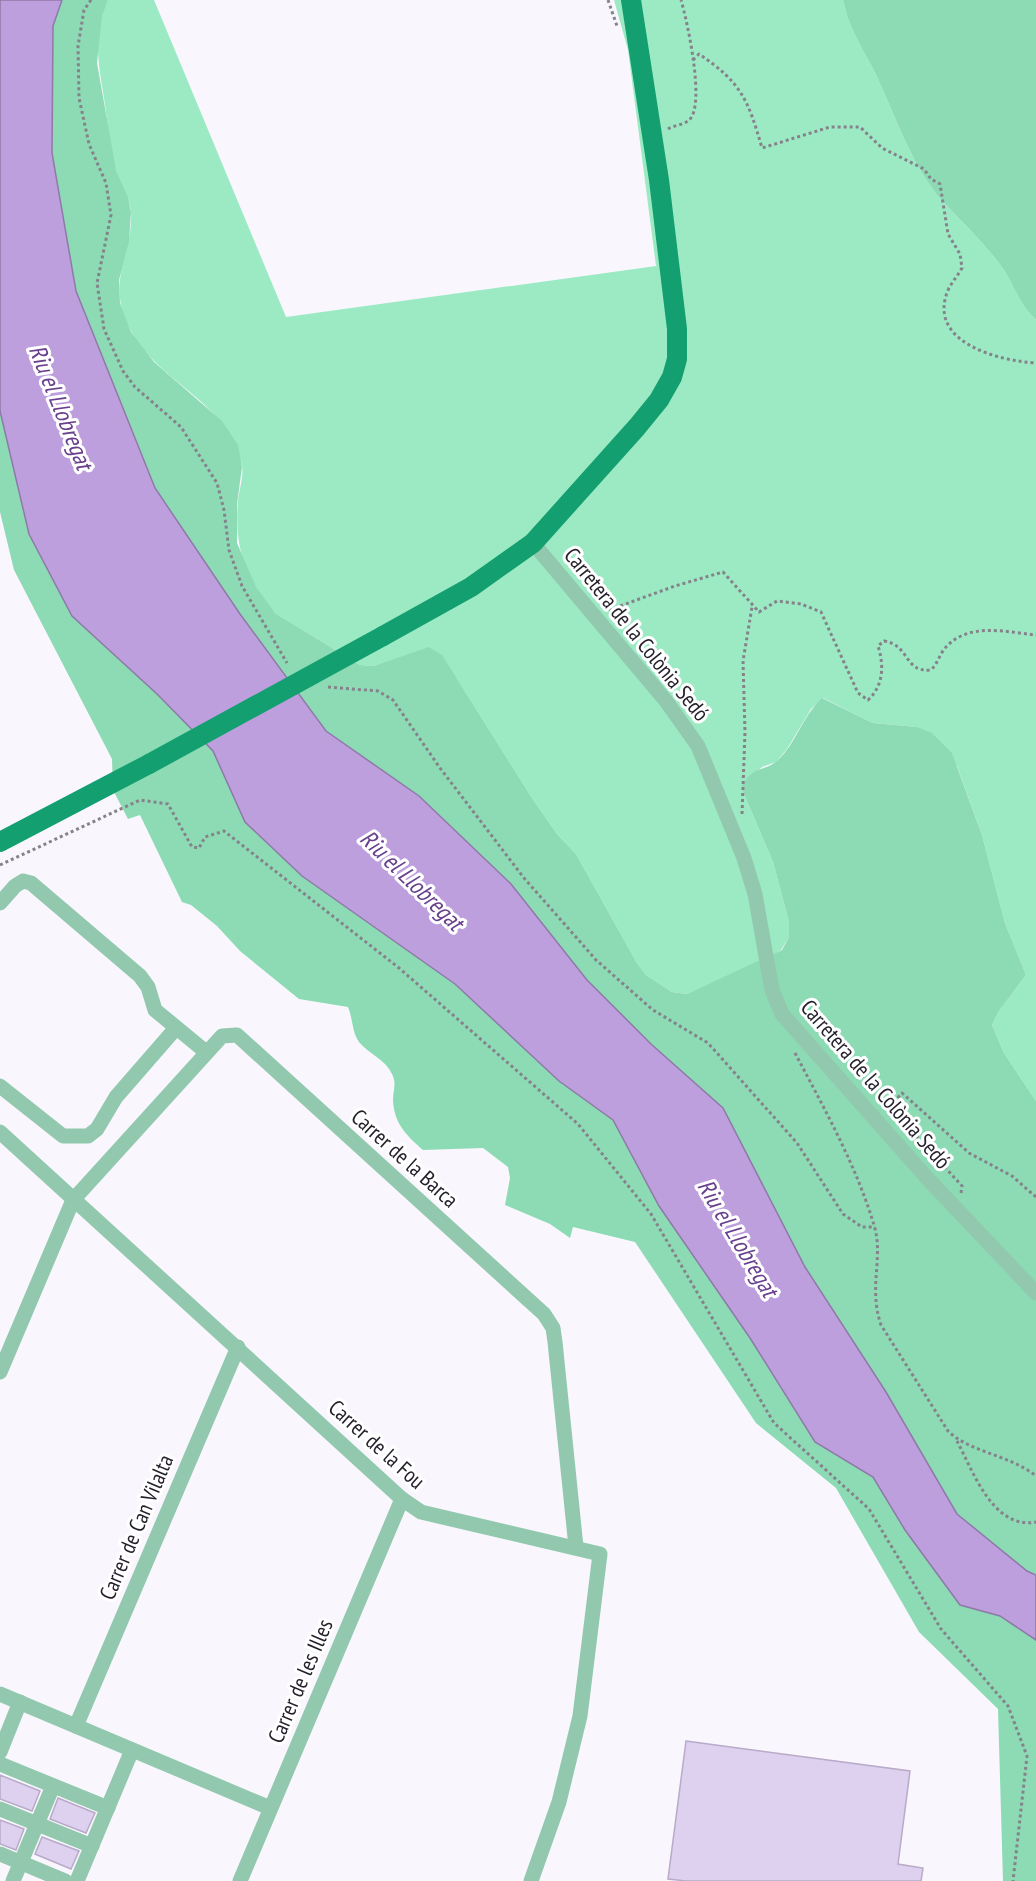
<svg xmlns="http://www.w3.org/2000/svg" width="1036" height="1881" font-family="'PT Sans Narrow',sans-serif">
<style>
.green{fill:#9ceac4}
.forest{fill:#8cdbb5}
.water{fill:#bd9fde;stroke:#8f79a8;stroke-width:1.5}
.building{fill:#ded0ef;stroke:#b8aac9;stroke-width:1.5}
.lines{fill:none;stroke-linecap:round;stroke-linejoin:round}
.path{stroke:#85828a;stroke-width:3;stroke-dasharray:3 3;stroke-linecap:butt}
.minor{stroke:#92c9ae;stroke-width:15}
.major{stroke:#139f6f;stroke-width:20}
.major-bridge{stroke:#139f6f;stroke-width:20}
.labels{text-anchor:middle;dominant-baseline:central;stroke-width:6;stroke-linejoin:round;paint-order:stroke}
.street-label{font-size:22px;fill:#241f2a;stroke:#fff}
.water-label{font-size:24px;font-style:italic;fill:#68408d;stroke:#fff}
</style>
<rect width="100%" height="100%" fill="#f9f7fd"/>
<path class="green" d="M108,0H154L286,317L656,266L628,50L614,0H843C848,25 860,45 872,67C895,112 910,167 946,205C966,226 987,246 1004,270C1015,286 1022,307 1036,320V1101L1004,1053L992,1025L999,1011L1026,975L1005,923L982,835L957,766L917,727L873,723L823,698L811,709L787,749L776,762L762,767L741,787L773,862L789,922V937L781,950L768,958L687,994L672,992L646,975L637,963L576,854L557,834L532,798L457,679L388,662L374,666L360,665L275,613C245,579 234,547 238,501C239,490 244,476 242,465C228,401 161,385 131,331C104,281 133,259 131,212C130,197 121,184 116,170C111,155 109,136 107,120C103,80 88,39 108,0Z"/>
<g class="forest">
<path d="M62,0H108L102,16L97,63L116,170L128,197L131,212L129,242L119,280L120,303L131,332L154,362L222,421L238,445L242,467L237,504V543L256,587L275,613L360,665L374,666L429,647L442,655L532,798L557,834L576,854L637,963L646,975L672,992L687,994L782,950L789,937V922L773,862L741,787C754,764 763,773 778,760C795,745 802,717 822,698L873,723L917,727L932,733L952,753L982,835L1005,923L1026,975L999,1011L992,1025L1004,1053L1036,1101V1575L1027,1571L957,1514L886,1392L805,1267L651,1044L587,980L511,884L419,796L326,731L240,614L154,488L76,291L52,153L53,26Z"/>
<path d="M843,0H1036V320C1021,306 1015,287 1004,270C987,246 966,226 946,205C910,167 895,112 872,67C860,45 848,25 843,0Z"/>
<path d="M0,411L29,534L157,694L213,751L245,822L302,876L455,984L559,1081L613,1120L659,1206L750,1338L815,1442L873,1477L905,1530L960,1605L1000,1616L1036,1640V1881H1003L998,1709L919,1632L836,1488L756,1423L635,1242L573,1227L570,1238L550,1224L505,1205L510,1178L508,1167L483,1148L423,1150C407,1136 394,1124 393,1100C393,1090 397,1084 392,1074C385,1059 369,1054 359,1042C352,1032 353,1019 348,1007L299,999L240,951L217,926L191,905L182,902L140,815L128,819L113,790L112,759L14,570L0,512Z"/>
</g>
<path class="water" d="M0,0H62L53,26L52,153L76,291L155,488L240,614L326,731L419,796L511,884L587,980L651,1044L723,1108L805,1267L886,1392L957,1514L1027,1571L1036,1575V1640L1000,1616L960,1605L905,1530L873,1477L815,1442L750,1338L659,1206L613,1120L559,1081L455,984L302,876L245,822L213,751L157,694L72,616L29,534L0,411Z"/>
<g class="building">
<path d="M686,1741L910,1771L898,1864L923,1868L921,1881H686L668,1879Z"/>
<path d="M0,1775L40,1791L32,1811L0,1799Z"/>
<path d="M58,1798L95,1813L86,1833L50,1819Z"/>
<path d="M0,1820L24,1829L16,1850L0,1844Z"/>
<path d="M42,1837L79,1851L71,1869L35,1854Z"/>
</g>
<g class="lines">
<g class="path">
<path d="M91,0L84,10L78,46L79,98L89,144L106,183L111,215L97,283L104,329L123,371L135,387L181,427L217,483L224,510L229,550L242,586L287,663"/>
<path d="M608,0L617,26"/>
<path d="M693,60L699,54C742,83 748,100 762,148L830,127H860L882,148L924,169L931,179L940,184L948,234L960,254L962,268C958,275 953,281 949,288C924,342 999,361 1036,363"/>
<path d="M668,129C674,125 684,125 689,120C706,106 687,20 681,0"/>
<path d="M609,610L675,586L723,572L759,612L777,601L801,604L821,612L858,693L868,700C884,685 884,665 878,646L884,641C910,645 904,673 931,670C938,663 940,653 946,647C969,622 1006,632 1036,635"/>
<path d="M328,687L378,691L393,700L440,768L524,878L596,960L653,1010L708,1043L797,1143L843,1214L862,1227H875"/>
<path d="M742,814L745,732L743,661L752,607"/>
<path d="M0,865L140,800L168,804L192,847L199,848L205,837L224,831L399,968L578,1124L651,1214L774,1423L869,1509L941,1629L1008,1706L1027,1756L1013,1881"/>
<path d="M795,1053C824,1108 856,1165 874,1225C884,1258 868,1287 881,1325L948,1431C969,1452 1010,1455 1036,1476"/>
<path d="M961,1193L962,1186L913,1132L895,1101L902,1093L969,1153L1012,1176L1036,1197"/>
<path d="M957,1441C973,1471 993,1530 1036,1522"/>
</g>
<g class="minor">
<path d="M533,543L666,701L698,746L744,858L755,894L772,990L782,1014L928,1179L1036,1293"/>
<path d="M0,903L15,886L23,881L31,883L140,976L148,987L155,1010L206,1052"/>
<path d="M0,1086L63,1136H88L97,1129L116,1097L176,1028"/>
<path d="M0,1132L402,1499L421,1512L600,1554L580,1716L559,1802L531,1881"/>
<path d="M0,1372L73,1200L222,1036L237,1035L544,1314L553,1328L555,1342L576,1547"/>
<path d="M0,1694L270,1808"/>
<path d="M76,1726L238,1347"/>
<path d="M0,1752L20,1702"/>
<path d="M0,1764L108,1808"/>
<path d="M0,1809L92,1846"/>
<path d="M0,1854L65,1881"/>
<path d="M13,1881L53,1786"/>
<path d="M77,1881L132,1750"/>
<path d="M240,1881L402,1499"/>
</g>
<g class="major">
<path d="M383,636L471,587L533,543L637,427L659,400L672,377L677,359V329L659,180L631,0"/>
<path d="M0,842L149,764"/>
</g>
<path class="major-bridge" d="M149,764L383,636"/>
</g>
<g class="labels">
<g class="street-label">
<text transform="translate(637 634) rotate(51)">Carretera de la Colònia Sedó</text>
<text transform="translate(876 1084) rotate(49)">Carretera de la Colònia Sedó</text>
<text transform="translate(405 1158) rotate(42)">Carrer de la Barca</text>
<text transform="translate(377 1444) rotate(42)">Carrer de la Fou</text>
<text transform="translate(136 1527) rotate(-67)">Carrer de Can Vilalta</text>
<text transform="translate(300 1681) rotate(-67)">Carrer de les Illes</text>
</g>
<g class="water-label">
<text transform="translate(61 407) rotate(68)">Riu el Llobregat</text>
<text transform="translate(412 880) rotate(44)">Riu el Llobregat</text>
<text transform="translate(738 1238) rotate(59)">Riu el Llobregat</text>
</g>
</g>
</svg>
